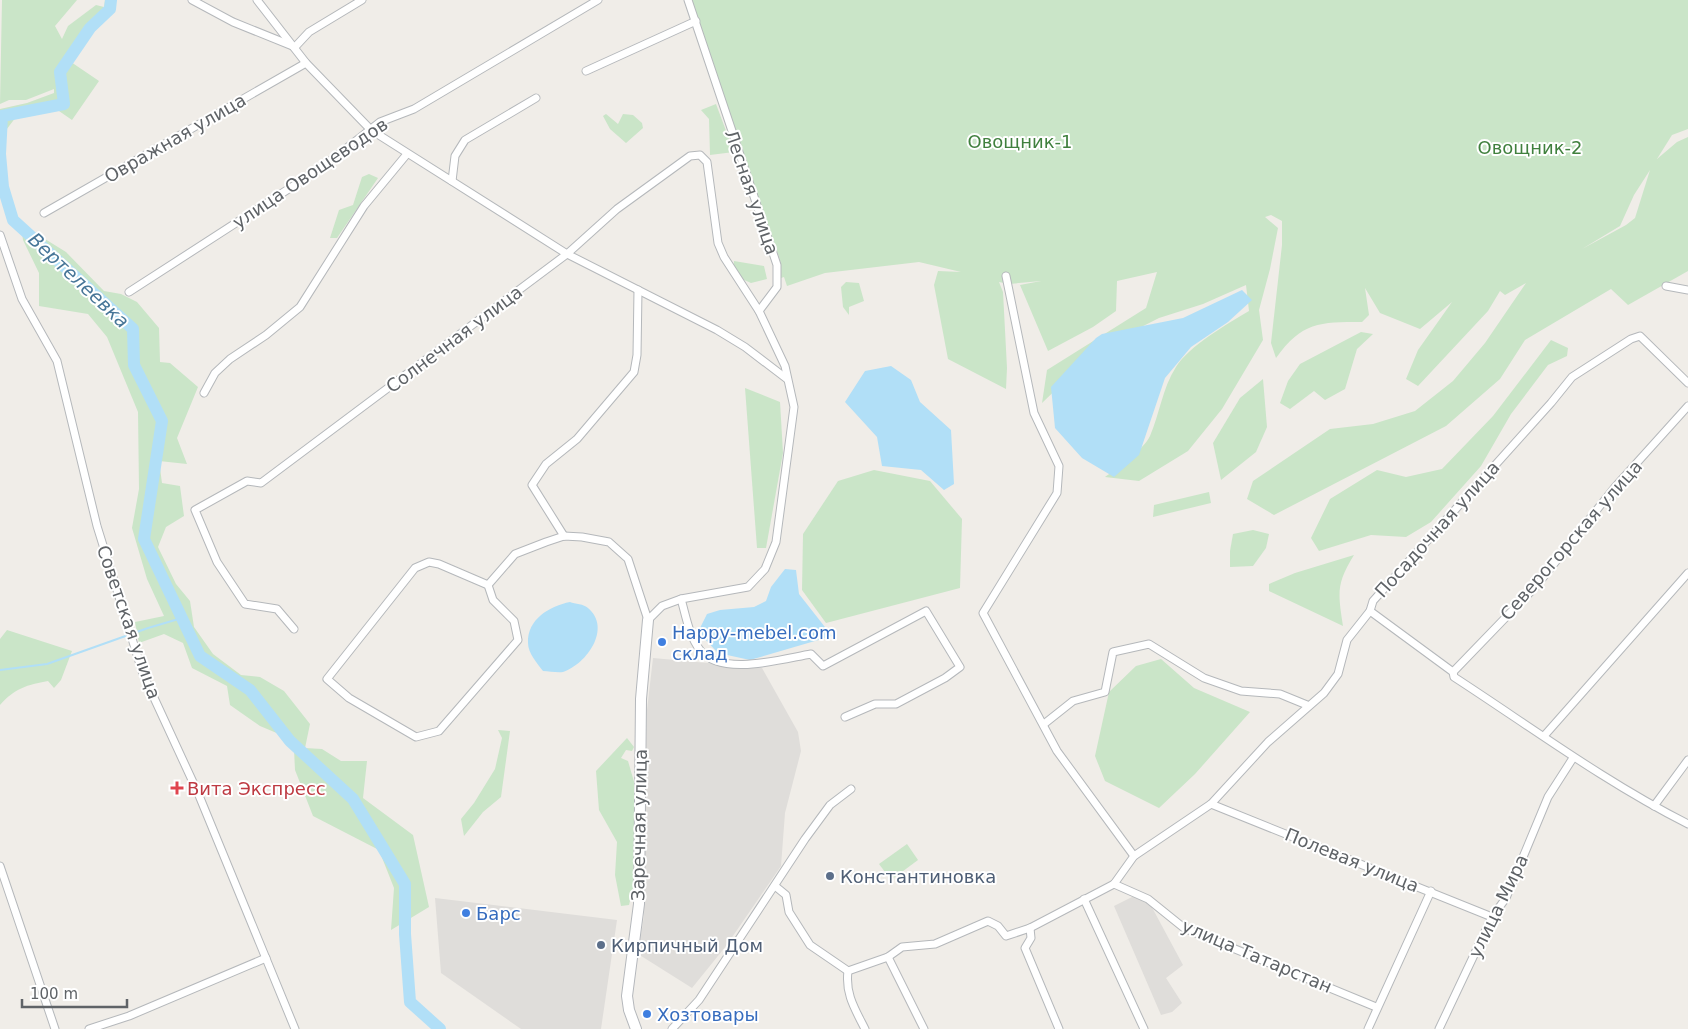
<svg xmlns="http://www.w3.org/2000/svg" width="1688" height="1029" font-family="'DejaVu Sans',sans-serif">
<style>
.industrial{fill:#dfddda}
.green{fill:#cae5c8;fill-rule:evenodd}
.water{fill:#b1dff7}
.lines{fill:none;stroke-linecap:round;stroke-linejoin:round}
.stream{stroke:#b1dff7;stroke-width:2}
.river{stroke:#b1dff7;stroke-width:12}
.street-casing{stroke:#b5b8bb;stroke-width:9}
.secondary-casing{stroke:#b4b7bb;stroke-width:12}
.street{stroke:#fff;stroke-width:7}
.secondary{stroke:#fff;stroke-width:10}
.shop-dot{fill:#3f7fe0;stroke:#fff;stroke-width:2}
.health-dot{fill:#e0444e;stroke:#fff;stroke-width:2}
.service-dot{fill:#5c6f8a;stroke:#fff;stroke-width:2}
.labels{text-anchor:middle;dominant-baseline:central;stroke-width:4;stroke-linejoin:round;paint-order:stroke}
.street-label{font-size:18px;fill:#5f6367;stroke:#fff}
.park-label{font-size:18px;fill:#40803e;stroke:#fff}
.shop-label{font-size:18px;fill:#366cbe;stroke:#fff;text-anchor:start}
.health-label{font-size:18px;fill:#be3a42;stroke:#fff;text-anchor:start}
.service-label{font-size:18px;fill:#4e5e75;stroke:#fff;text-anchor:start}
.water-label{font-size:19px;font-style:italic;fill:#477698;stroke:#fff}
</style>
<rect width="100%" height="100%" fill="#f0ede8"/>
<g class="industrial">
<path d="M653,658L762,668L798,732L801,751L785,813L781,866L726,946L692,988L638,954L644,916L647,710Z"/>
<path d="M1134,896L1148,900L1183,965L1166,978L1182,1003L1172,1012L1161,1015L1114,906Z"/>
<path d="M435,898L617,920L601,1029H521L441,973Z"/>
</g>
<g class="green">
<path d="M2,0H77L55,26L62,39L68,26L96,5L104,7L105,0H115L113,12L84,38L71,62L99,81L72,120L59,111H28L16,117L0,138V109L27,103L54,93V89L26,100H9L0,104Z"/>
<path d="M689,0H1688V129L1672,135L1657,159L1677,142L1688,137V271L1628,305L1611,289L1525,340L1500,379L1446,426L1274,515L1247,499L1253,481L1330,429L1373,424L1415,411L1453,381L1485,343L1526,283L1505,295L1500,291L1488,311L1418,386L1406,379L1418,350L1452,302L1420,329L1380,313L1365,288L1369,315L1362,322C1319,322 1302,322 1276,358L1271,343L1282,245V221L1271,215L1265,217L1278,228L1270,269L1259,310L1263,340L1222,409L1188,451L1139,481L1105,477C1117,469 1144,449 1150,436C1160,413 1162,389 1176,367C1189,346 1227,324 1249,311L1246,285L1203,304L1159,318L1098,349L1042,403L1047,370L1146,308L1157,272L1117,281L1116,311L1093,327L1048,351L1020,285L1041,281L1009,284L999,282L1003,292L1007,368L1006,389L948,359L934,285L938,271L961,272L919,262L825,273L787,286L784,277L781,278L778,264H781L779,257ZM1650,170L1635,218L1626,225L1582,249L1620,226L1634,195Z"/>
<path d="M716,104L734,152L710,155L709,119L701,110Z"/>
<path d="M606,114L618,124L623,114L633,115L642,123L643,128L626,143L610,129L603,116Z"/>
<path d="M369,174L378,178L337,238H330L339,210L353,205L362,177Z"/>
<path d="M32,231L66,252L104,291L121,294L137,302L159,328L160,362L170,363L198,387L177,438L187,464L159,461L162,483L180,486L184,516L166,527L158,547L176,584L190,601L194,627L213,654L241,675L260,677L284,691L310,724L305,748L322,749L341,761H367L363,798L413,835L429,907L391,930L394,888L379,850L313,816L295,770L294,749L279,734L260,726L230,705L227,686L192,668L183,643L164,634L139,643L135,622L164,616L147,579L132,528L139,489L138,412L107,337L88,314L39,306V273L23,240L22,232Z"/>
<path d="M734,261L764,266L767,279L751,283L733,275Z"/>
<path d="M846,282L859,283L864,301L849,307V315L843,307L841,287Z"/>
<path d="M1361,332L1373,334L1357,349L1345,389L1325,400L1314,391L1290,409L1280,403L1288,381L1300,364Z"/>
<path d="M1551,340L1568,348L1567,356L1548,365L1511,414L1481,466L1431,522L1406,537L1371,535L1319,551L1311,538L1330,499L1377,470L1406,477L1442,469L1493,416Z"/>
<path d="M1263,379L1267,427L1256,452L1221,480L1213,443L1240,398Z"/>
<path d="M745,388L780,402L783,453L766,548H757Z"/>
<path d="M874,470L930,481L962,519L960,588L826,623L802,590L803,534L838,481Z"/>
<path d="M1209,492L1211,503L1153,517L1154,505Z"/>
<path d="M1253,530L1269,534L1266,548L1253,566L1230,567V551L1233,534Z"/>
<path d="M1354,555C1336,584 1338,593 1343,626L1269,591V584L1295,573Z"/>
<path d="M7,630L72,651L61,680L54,688L48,681C27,685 15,688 0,705V639Z"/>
<path d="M1161,659L1194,688L1250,712L1195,774L1159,808L1105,781L1095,756L1109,692L1136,666Z"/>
<path d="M498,730L510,731L501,797L483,812L464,836L461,819L474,803L495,769L502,738Z"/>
<path d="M627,738L634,747L632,751L626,750L621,758L628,761L635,785L633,888L629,905L621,906L615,875L617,842L599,810L596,771Z"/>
<path d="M907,844L918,860L891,880L879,864Z"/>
</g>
<g class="water">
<path d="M1242,290L1252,300L1228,322L1191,347L1165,378L1139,455L1114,477L1082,458L1055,428L1051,387L1096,338L1102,334L1183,318Z"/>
<path d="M891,366L911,380L920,402L951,430L954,484L944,490L921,470L882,466L877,437L845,402L865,371Z"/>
<path d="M785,569L796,570L799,594L832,636L750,660L718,653L703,637L700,628L707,614L720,610L754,607L766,601L771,587Z"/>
<path d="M570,602C575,604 584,604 588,608C612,628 587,664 563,672C557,673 549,671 543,671C537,663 528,653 528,643C527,619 550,606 570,602Z"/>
</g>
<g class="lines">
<path class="stream" d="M0,670L47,664L148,628L182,618"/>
<path class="river" d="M111,0L110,9L90,28L60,72L64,104L2,116L0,154L3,187L13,220L133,329L134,365L162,421L144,539L200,656L250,690L290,741L353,799L405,884V934L410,1002L440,1029"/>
<defs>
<g id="street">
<path d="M192,0L233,22L295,47L309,32L362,0"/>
<path d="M257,0L306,63L371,130L567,254L717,330L745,347L787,379"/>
<path d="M586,71L696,21"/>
<path d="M452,181L455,156L465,140L536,98"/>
<path d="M44,213L306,63"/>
<path d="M0,235L22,299L57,361L97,526L143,674L198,793L295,1029"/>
<path d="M1006,276L1034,413L1059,466L1057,493L983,613L1057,751L1134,856"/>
<path d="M1666,286L1688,290"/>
<path d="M129,292L321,168L380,122L414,109L598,0"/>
<path d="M204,393L215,373L230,359L266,335L300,307L364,206L407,154"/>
<path d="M564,536L532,485L546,464L577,439L634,372L637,355L638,290"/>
<path d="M429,562L439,564L488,585L493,600L514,621L518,640L439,731L416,737L349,698L327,679L415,568Z"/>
<path d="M488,585L515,554L546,542L564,536L582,537L609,542L628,559L648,620L662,606L681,599L748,587L765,569L776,542L794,407L785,366L759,311L777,287V265L688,0"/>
<path d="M681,599C686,616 689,636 700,650C721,677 782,659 811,654L823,666L926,611L960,667L945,678L896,704H875L845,717"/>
<path d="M1370,611L1453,672L1454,677C1531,727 1605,782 1688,824"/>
<path d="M294,629L277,609L245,604L217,562L195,510L247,481L261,483L567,254L617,209L690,156L700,155L707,162L718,243L724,257L759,311"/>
<path d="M1453,672L1537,585L1615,487L1688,406"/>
<path d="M1044,724L1073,701L1105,692L1113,652L1149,644L1204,678L1241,691L1280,694L1307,705"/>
<path d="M1544,736L1688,573"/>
<path d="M1211,804L1492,917"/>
<path d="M1654,806L1688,760"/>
<path d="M0,866L55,1029"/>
<path d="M1114,884L1148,899L1184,928L1376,1007"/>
<path d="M775,886L786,895L789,912L810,945L848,971"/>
<path d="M1084,899L1144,1029"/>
<path d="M1030,928L1031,938L1025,948L1059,1029"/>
<path d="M888,957L924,1029"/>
<path d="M848,971L888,957L902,947L935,944L988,921L998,926L1006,936L1030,928L1114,884L1134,856L1211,804L1268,742L1324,693L1338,674L1347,640L1370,611L1373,601L1551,403L1572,377L1631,339L1640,336L1688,383"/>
<path d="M848,971C845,994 855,1009 865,1029"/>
<path d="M89,1029L129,1016L266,958"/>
<path d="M672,1029L699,1000L805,839L830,805L851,789"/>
<path d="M1368,1029L1431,891"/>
<path d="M1439,1029L1492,917L1506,898L1548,797L1573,758"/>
</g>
<path id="secondary" d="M636,1029L629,1010L627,996L639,904L641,699L648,620"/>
</defs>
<use href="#street" class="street-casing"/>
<use href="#secondary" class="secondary-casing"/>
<use href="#street" class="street"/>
<use href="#secondary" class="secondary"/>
</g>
<g class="shop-dot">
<circle cx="662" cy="642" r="5"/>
<circle cx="466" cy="913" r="5"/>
<circle cx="647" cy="1014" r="5"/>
</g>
<path class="health-dot" d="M174.5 780.5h5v5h5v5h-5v5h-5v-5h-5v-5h5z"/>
<g class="service-dot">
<circle cx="830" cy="876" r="5"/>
<circle cx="601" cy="945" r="5"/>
</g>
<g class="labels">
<g class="street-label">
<text transform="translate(175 138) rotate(-30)">Овражная улица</text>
<text transform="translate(310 173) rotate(-34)">улица Овощеводов</text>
<text transform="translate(752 192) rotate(71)">Лесная улица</text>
<text transform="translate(454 339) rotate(-37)">Солнечная улица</text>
<text transform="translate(1437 529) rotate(-48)">Посадочная улица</text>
<text transform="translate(1571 540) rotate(-49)">Северогорская улица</text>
<text transform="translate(129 622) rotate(71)">Советская улица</text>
<text transform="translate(639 825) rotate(-89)">Заречная улица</text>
<text transform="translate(1352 860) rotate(22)">Полевая улица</text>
<text transform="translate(1498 906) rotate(-64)">улица Мира</text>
<text transform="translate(1257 956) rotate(23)">улица Татарстан</text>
</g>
<g class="park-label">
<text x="1020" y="141">Овощник-1</text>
<text x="1530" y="147">Овощник-2</text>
</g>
<g class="shop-label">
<text x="672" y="632">Happy-mebel.com<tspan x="672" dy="21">склад</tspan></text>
<text x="476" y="913">Барс</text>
<text x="657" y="1014">Хозтовары</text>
</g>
<g class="health-label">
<text x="187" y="788">Вита Экспресс</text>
</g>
<g class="service-label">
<text x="840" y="876">Константиновка</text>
<text x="611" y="945">Кирпичный Дом</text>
</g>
<g class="water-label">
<text transform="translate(79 280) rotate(43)">Вертелеевка</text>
</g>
</g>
<path d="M22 999v8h105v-8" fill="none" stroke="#5f6367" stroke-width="2.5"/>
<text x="30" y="999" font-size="15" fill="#5f6367" stroke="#ffffff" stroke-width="4" paint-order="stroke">100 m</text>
</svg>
